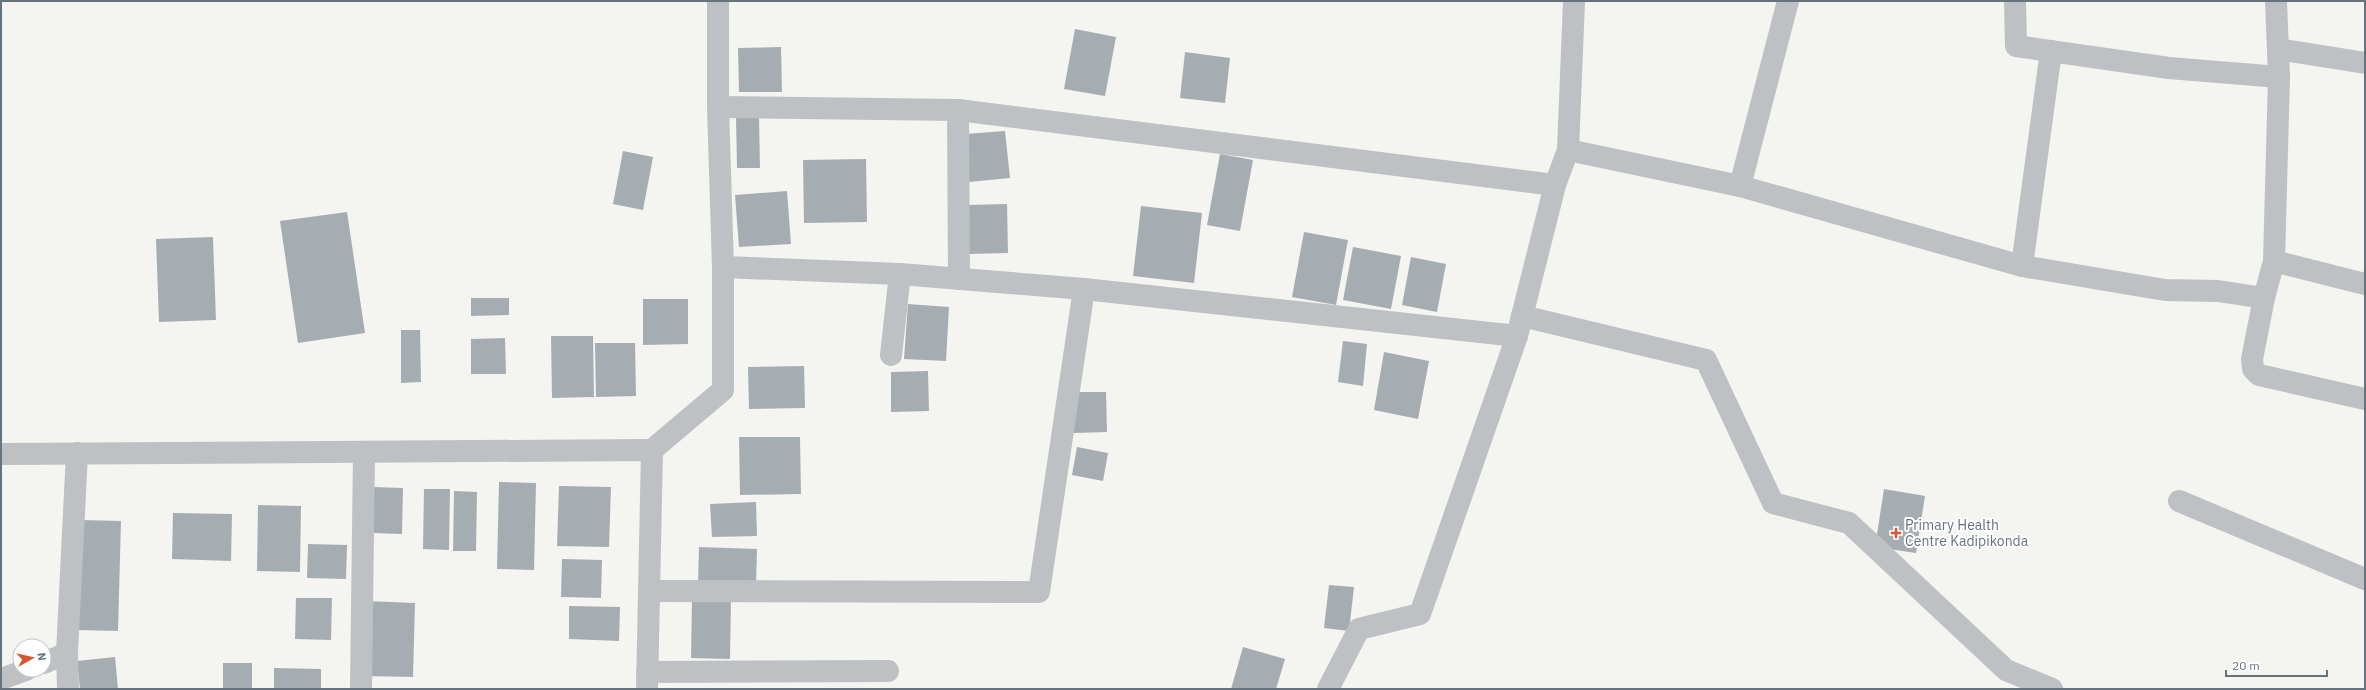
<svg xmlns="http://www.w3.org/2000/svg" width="2366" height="690" font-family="'IBM Plex Sans',sans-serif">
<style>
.building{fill:#a6adb2}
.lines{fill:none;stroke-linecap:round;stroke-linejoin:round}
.minor{stroke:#bdc1c4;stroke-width:22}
.tertiary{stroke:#bdc1c4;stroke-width:22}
.poi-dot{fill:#d5572f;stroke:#fff;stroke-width:1.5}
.labels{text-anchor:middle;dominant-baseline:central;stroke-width:4;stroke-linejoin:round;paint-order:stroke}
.poi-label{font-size:14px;fill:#65737f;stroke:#fff;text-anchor:start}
</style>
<rect width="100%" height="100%" fill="#f4f4f0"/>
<g class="building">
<path d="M1075,29L1116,37L1105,96L1064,89Z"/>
<path d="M781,47L782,92H739L738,48Z"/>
<path d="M1185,52L1230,58L1225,103L1180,98Z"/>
<path d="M736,118H759L760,168H737Z"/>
<path d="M1005,131L1010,178L969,182L965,134Z"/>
<path d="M623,151L653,157L643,210L613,204Z"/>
<path d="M1220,154L1253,160L1240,231L1207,225Z"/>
<path d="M866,159L867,222L804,223L803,160Z"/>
<path d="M787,191L791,244L739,247L735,195Z"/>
<path d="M1007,204L1008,253L969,254L968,205Z"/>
<path d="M1141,206L1202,213L1194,283L1133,276Z"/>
<path d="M347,212L365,333L298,343L280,221Z"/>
<path d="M1304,232L1348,240L1336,305L1292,297Z"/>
<path d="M213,237L216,320L159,322L156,239Z"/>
<path d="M1353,247L1401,256L1391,309L1343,300Z"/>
<path d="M1411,257L1446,264L1437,312L1402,305Z"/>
<path d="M471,298H509V315L471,316Z"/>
<path d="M643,299H688V344L643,345Z"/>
<path d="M908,304L949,307L946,361L904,359Z"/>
<path d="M401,330H420L421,382L401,383Z"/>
<path d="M551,336H593L594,397L552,398Z"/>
<path d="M505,338L506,374H471V339Z"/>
<path d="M1343,341L1367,344L1363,386L1338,382Z"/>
<path d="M595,343H635L636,396L596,397Z"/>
<path d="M1384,352L1429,361L1418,419L1374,410Z"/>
<path d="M804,366L805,408L749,409L748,367Z"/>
<path d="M928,371L929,411L891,412V372Z"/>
<path d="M1073,392H1106L1107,432L1074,433Z"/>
<path d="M739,437H800L801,494L740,495Z"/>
<path d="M1077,447L1108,453L1103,481L1072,475Z"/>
<path d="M499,482L536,483L534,570L497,569Z"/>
<path d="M559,486L611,487L609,547L557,546Z"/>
<path d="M373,487L403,488L402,534L372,533Z"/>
<path d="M424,489H450L449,550L423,549Z"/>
<path d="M1884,489L1925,496L1916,553L1875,547Z"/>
<path d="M454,491L477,492L476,551H453Z"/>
<path d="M756,502L757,536L712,537L710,504Z"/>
<path d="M258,505L301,506L300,572L257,571Z"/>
<path d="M173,513L232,514L231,561L172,559Z"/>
<path d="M81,520L121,521L118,631L78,630Z"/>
<path d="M308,544L347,545L346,579L307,578Z"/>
<path d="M699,547L757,549L756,584L698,583Z"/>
<path d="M562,559L602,560L601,598L561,597Z"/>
<path d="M1329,585L1354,587L1349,631L1324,628Z"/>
<path d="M296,598H332L331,640L295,639Z"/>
<path d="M692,598L731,599L730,659L691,658Z"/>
<path d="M366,601L415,603L413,677L364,676Z"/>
<path d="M569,606L620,607L619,641L569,639Z"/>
<path d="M1243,647L1285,659L1276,689H1231Z"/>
<path d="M115,657L118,689H80L77,661Z"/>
<rect x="223" y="663" width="29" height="26"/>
<path d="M274,668L321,669V689H274Z"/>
</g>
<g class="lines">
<g class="minor">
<path d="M2015,1L2016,46L2169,68L2279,77"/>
<path d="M2276,1L2279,77L2274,261L2365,284"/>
<path d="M2278,49L2365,63"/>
<path d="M718,107L958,110L1555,185"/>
<path d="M958,110L959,279"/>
<path d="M1568,150L1574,1"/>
<path d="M1740,186L1788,1"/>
<path d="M2022,266L2051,51"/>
<path d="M723,267L900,274L1084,289L1517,336L1555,185L1568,150L1740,186L2022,266L2165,290L2218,291L2264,298L2274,261"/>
<path d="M2264,298L2252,359L2253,369L2259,375L2365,399"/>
<path d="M1522,316L1706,360L1773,503L1849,523L2006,670L2052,689"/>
<path d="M891,355L900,274"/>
<path d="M652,450L723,390V267L718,107V1"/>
<path d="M2179,501L2365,579"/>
<path d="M649,591L1039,592L1084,289"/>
<path d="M44,663L67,653"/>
<path d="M647,672L888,671"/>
<path d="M1,679L26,670"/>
<path d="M68,689L67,653L77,453"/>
<path d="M361,689L364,453"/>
<path d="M1328,689L1359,629L1420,614L1517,336"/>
</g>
<path class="tertiary" d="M1,454L652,450L647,689"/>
</g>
<path class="poi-dot" d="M1894 527h4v4h4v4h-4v4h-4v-4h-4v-4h4z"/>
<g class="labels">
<g class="poi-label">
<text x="1905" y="525">Primary Health<tspan x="1905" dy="16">Centre Kadipikonda</tspan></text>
</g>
</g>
<rect width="2366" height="690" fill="none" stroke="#65737f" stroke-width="4"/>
<g transform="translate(32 658) rotate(82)"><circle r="19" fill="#ffffff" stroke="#c1c7cc"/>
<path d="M0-3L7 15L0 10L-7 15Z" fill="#d5572f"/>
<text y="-6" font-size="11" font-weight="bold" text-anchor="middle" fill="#65737f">N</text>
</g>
<path d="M2226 670v6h101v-6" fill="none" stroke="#65737f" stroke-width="2"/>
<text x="2232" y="670" font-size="12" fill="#65737f" stroke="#ffffff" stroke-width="3" paint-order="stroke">20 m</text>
</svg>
